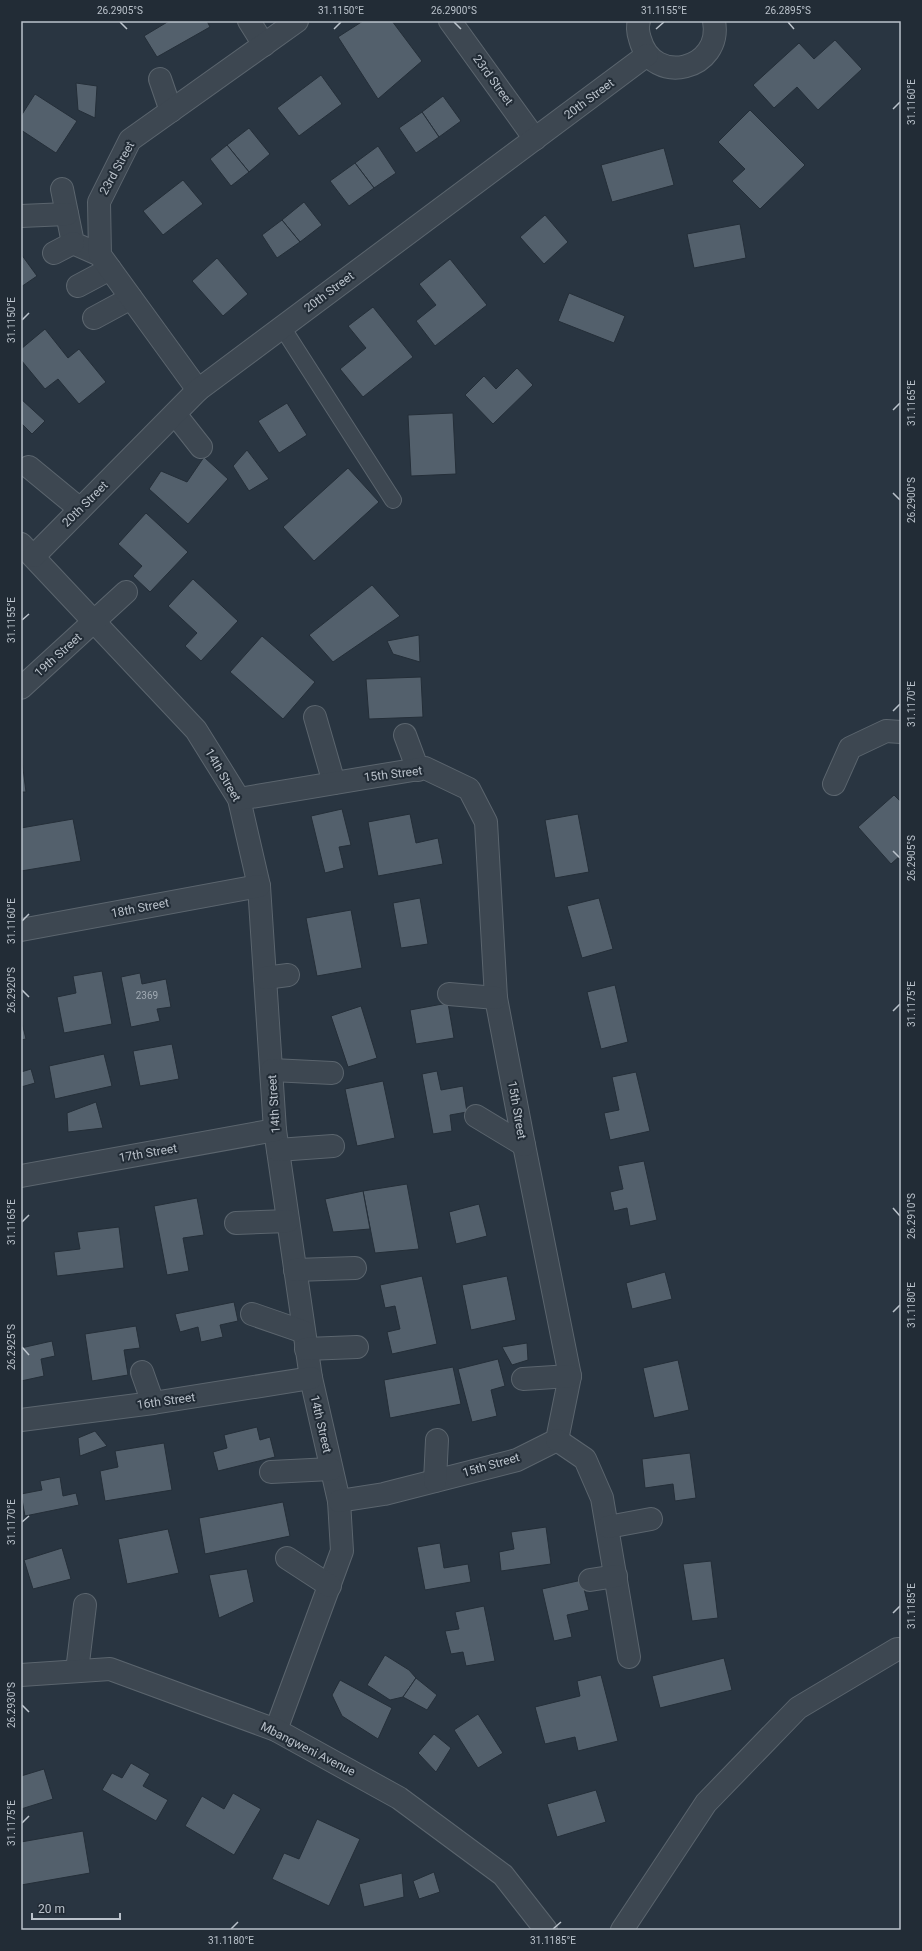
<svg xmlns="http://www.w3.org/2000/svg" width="922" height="1951" font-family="Roboto,sans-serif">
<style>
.building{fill:#53606c;stroke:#242e38}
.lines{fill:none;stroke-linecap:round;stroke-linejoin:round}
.service-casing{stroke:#5b656e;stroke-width:18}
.minor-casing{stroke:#5b656e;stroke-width:24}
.tertiary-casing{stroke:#5b656e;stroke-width:24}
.service{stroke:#3d4751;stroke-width:16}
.minor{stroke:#3d4751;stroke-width:22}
.tertiary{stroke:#3d4751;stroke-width:22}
.ticks{fill:none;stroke:#bac2cb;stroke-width:1.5}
.labels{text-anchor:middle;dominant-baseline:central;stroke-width:4;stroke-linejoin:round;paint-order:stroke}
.number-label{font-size:10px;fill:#a0aab3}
.street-label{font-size:12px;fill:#bac2cb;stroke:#222c36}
.neatline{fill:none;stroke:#bac2cb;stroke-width:1.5}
.ticks-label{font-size:10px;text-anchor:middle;fill:#bac2cb}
</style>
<rect width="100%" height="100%" fill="#293541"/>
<g class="building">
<path d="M169,21H207L210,27L157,57L144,36Z"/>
<path d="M363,21H392L422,61L378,99L338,37Z"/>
<path d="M835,40L862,69L818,110L797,87L774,108L753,85L799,43L814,59Z"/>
<path d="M321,75L342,104L299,136L277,108Z"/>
<path d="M76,83L97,86L95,118L78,110Z"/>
<path d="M35,94L77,121L56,153L21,130V116Z"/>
<path d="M443,96L461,121L439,137L422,112Z"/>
<path d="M750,110L805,165L760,209L732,181L745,169L718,142Z"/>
<path d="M422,112L439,137L416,153L399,128Z"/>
<path d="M249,128L270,154L249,172L227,145Z"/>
<path d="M227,145L249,172L231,186L210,159Z"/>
<path d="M378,146L396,173L374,188L355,163Z"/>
<path d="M664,148L674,185L612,202L601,165Z"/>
<path d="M355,163L374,188L349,206L330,181Z"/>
<path d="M183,180L203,204L163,235L143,211Z"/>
<path d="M304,202L322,225L300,242L282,220Z"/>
<path d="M545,215L568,242L544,264L520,237Z"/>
<path d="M282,220L300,242L277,258L262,235Z"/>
<path d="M740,224L746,258L694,268L687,234Z"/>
<path d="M21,254L37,276L21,287Z"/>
<path d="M217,258L248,294L223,316L192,281Z"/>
<path d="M450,259L487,305L435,346L416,321L436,305L419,284Z"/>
<path d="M569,293L625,316L614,343L558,321Z"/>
<path d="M373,307L413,357L363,397L340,369L366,348L348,326Z"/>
<path d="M45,329L68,358L79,349L106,382L79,404L58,379L45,389L21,360V349Z"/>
<path d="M517,368L533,385L493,424L465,395L484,376L496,389Z"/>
<path d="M21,399L45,421L32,434L21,423Z"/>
<path d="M287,403L307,435L279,453L258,421Z"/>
<path d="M453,413L456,474L411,476L408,415Z"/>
<path d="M247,450L269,479L249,491L233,466Z"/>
<path d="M204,457L228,479L188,524L149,489L161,471L187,482Z"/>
<path d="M348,468L379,502L314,561L283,527Z"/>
<path d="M146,513L188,552L150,592L133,576L142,566L118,544Z"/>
<path d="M193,579L238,621L201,661L185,646L197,633L168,606Z"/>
<path d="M372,585L400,616L333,662L309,635Z"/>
<path d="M419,635L420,662L393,654L387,641Z"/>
<path d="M262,636L315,682L283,719L230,672Z"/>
<path d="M421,677L423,717L369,719L366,679Z"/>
<path d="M21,753L26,792H21Z"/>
<path d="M894,795L901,802V855L891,864L858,827Z"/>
<path d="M342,809L351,845L339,847L344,868L325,873L311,816Z"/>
<path d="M410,814L416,843L438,838L443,864L378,876L368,822Z"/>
<path d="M578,814L589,872L555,878L545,820Z"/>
<path d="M73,819L81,861L21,871V828Z"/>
<path d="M420,898L428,944L401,948L393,903Z"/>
<path d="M599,898L613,949L582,958L567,906Z"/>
<path d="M351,910L362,968L317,976L306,918Z"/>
<path d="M102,971L112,1024L64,1033L57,997L76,993L73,976Z"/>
<path d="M140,973L142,984L166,979L171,1007L157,1009L160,1021L131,1027L121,977Z"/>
<path d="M615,985L628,1042L601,1049L587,992Z"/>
<path d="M448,1003L454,1038L416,1044L410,1010Z"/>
<path d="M361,1006L377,1058L348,1067L331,1016Z"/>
<path d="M21,1019L26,1039L21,1040Z"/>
<path d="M172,1044L179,1079L140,1086L133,1051Z"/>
<path d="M104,1054L112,1086L55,1099L49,1066Z"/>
<path d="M31,1069L35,1083L21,1087V1072Z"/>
<path d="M437,1071L441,1090L463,1086L467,1112L450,1115L452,1131L433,1134L422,1074Z"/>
<path d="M636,1072L650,1131L610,1140L604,1113L619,1110L612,1077Z"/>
<path d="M383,1081L395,1138L357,1146L345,1089Z"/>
<path d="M96,1102L103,1128L68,1132L67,1113Z"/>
<path d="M644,1161L657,1220L630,1226L627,1208L614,1211L610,1192L623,1189L618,1166Z"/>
<path d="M407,1184L419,1249L375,1253L363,1191Z"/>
<path d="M363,1191L370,1229L333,1232L325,1199Z"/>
<path d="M197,1198L204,1235L183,1238L189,1271L167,1275L154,1206Z"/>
<path d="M479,1204L487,1236L456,1244L449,1212Z"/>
<path d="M119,1227L124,1268L57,1276L54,1252L80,1249L77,1232Z"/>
<path d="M665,1272L672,1299L632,1309L626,1283Z"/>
<path d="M422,1276L437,1344L392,1354L387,1332L400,1329L395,1306L385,1308L380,1285Z"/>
<path d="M507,1276L516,1320L471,1330L462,1285Z"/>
<path d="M234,1302L238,1321L220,1325L223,1337L201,1342L198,1327L180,1332L175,1314Z"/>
<path d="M136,1326L140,1348L124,1350L128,1375L92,1381L85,1334Z"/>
<path d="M52,1341L55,1356L41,1359L44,1376L21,1381V1348Z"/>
<path d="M527,1343L528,1360L512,1365L502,1347Z"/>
<path d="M498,1359L505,1386L491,1390L497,1416L472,1422L458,1369Z"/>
<path d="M678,1360L689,1410L654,1418L643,1368Z"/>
<path d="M453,1367L461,1404L390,1418L384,1380Z"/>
<path d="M257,1427L260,1440L270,1437L275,1457L218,1471L213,1452L227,1448L224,1435Z"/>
<path d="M95,1431L107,1446L80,1456L78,1438Z"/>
<path d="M164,1443L172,1490L105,1501L100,1471L118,1467L115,1451Z"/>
<path d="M690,1453L696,1498L675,1501L673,1484L645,1488L642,1459Z"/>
<path d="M60,1477L63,1496L76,1493L79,1505L25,1516L21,1494L42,1490L40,1481Z"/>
<path d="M283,1502L290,1536L205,1554L199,1518Z"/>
<path d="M546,1527L551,1564L501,1571L499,1552L514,1549L511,1532Z"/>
<path d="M168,1529L179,1573L127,1584L118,1539Z"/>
<path d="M440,1543L444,1568L468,1564L471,1582L425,1590L417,1547Z"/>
<path d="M62,1548L71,1579L33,1589L24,1560Z"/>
<path d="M711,1561L718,1618L692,1621L683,1564Z"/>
<path d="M247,1569L254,1602L219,1618L209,1575Z"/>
<path d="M582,1580L589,1610L567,1615L572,1637L554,1641L542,1589Z"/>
<path d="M484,1606L495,1661L466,1666L463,1652L451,1654L445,1631L459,1629L455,1612Z"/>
<path d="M385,1655L409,1670L416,1678L403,1697L390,1700L367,1685Z"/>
<path d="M724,1658L732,1690L660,1708L652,1676Z"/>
<path d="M601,1675L618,1741L578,1751L575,1737L545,1744L535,1707L580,1696L577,1681Z"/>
<path d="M416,1678L437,1695L427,1710L403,1697Z"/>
<path d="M340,1680L392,1708L378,1739L342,1716L332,1695Z"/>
<path d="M478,1714L503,1753L478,1768L454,1730Z"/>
<path d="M434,1734L451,1748L436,1772L418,1753Z"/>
<path d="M131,1763L150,1774L143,1786L168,1800L156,1821L102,1790L112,1773L122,1778Z"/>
<path d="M44,1769L53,1799L21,1809V1776Z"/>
<path d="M596,1790L606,1822L557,1837L547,1804Z"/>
<path d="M233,1793L261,1809L234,1855L185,1826L202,1796L224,1809Z"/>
<path d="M317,1819L360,1839L329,1906L272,1879L284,1853L299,1859Z"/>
<path d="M83,1831L90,1873L21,1885V1842Z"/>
<path d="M434,1872L440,1892L419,1899L413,1881Z"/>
<path d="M402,1873L404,1897L364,1907L359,1884Z"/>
</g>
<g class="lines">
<defs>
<path id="service" d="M282,327L393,500"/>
<g id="minor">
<path d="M249,21L264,45"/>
<path d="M450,21L535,139"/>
<path d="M639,21C637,27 638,33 640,39C653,87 723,70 714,21"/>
<path d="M160,79L171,111"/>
<path d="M62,189L73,243L100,255"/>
<path d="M21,216L67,214"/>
<path d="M54,253L73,243"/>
<path d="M78,286L110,269"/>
<path d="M94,318L131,298"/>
<path d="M198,390L100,255L99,202L130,140L297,21"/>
<path d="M175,414L201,447"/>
<path d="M29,467L80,509"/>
<path d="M21,544L196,730L239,799L259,886L275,1130L311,1378L339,1501L342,1551L276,1730"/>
<path d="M34,556L198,390L647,55"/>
<path d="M21,688L126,592"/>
<path d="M315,717L334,783"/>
<path d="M405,735L418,770"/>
<path d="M834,784L850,748L886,731L901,732"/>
<path d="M239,799L425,768L469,789L486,822L496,998L524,1145L570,1376L557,1440L517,1460L384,1494L339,1501"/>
<path d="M21,930L259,886"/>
<path d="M265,978L288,975"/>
<path d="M449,994L496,998"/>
<path d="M272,1070L332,1073"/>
<path d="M476,1116L524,1145"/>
<path d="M278,1150L333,1146"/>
<path d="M21,1176L275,1130"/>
<path d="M236,1223L288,1221"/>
<path d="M295,1270L355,1268"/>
<path d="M252,1314L304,1332"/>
<path d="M306,1349L357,1347"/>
<path d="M142,1372L153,1403"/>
<path d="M523,1379L570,1376"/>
<path d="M21,1420L153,1403L311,1378"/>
<path d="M557,1440L585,1459L602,1498L629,1657"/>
<path d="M271,1472L331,1469"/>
<path d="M435,1481L437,1440"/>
<path d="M608,1527L651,1519"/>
<path d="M287,1558L330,1586"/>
<path d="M590,1580L616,1576"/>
<path d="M77,1671L85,1605"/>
<path d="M622,1930L706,1803L798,1708L897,1649H901"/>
</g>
<path id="tertiary" d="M21,1675L110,1669L276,1730L399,1798L503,1875L546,1930"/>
</defs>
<use href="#service" class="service-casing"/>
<use href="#minor" class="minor-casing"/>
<use href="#tertiary" class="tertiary-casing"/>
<use href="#service" class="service"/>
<use href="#minor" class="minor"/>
<use href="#tertiary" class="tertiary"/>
</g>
<path class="ticks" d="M120,22L127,29M454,22L461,29M788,22L794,29M334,29L341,22M656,29L664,22M893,109L900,102M22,320L29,313M893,410L900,403M893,493L900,500M22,620L29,614M893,711L900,704M893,851L900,858M22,921L29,914M22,990L29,997M893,1011L900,1004M893,1208L900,1216M22,1222L29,1215M893,1312L900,1305M22,1347L29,1355M22,1522L29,1516M893,1613L900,1606M22,1705L29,1712M22,1823L29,1816M231,1929L238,1922M553,1929L561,1922"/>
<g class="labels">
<g class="number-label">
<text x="147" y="995">2369</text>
</g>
<g class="street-label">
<text transform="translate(493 80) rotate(54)">23rd Street</text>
<text transform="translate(589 99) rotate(-37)">20th Street</text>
<text transform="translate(117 168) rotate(-61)">23rd Street</text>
<text transform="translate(329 292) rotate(-37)">20th Street</text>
<text transform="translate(85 504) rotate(-45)">20th Street</text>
<text transform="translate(58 655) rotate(-42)">19th Street</text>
<text transform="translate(393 774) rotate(-7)">15th Street</text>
<text transform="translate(223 775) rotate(60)">14th Street</text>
<text transform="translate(140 908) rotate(-11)">18th Street</text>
<text transform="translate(274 1104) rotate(-94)">14th Street</text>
<text transform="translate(517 1110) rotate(80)">15th Street</text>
<text transform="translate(148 1153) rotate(-10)">17th Street</text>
<text transform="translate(166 1401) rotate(-8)">16th Street</text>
<text transform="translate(321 1424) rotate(77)">14th Street</text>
<text transform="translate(491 1465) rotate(-16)">15th Street</text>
<text transform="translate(308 1749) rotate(27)">Mbangweni Avenue</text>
</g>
</g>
<rect width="922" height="1951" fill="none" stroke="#222c36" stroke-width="44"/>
<path d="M32 1913v6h88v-6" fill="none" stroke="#bac2cb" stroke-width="2"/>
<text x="38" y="1913" font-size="12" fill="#bac2cb" stroke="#222c36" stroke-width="3" paint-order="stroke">20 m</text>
<rect x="22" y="22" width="878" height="1907" class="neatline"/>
<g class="ticks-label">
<text x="120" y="14">26.2905°S</text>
<text x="341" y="14">31.1150°E</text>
<text x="454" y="14">26.2900°S</text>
<text x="664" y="14">31.1155°E</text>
<text x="788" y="14">26.2895°S</text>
<text transform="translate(911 102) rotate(-90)" y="4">31.1160°E</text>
<text transform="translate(11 320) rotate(-90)" y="4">31.1150°E</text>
<text transform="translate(911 403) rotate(-90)" y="4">31.1165°E</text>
<text transform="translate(911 500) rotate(-90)" y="4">26.2900°S</text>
<text transform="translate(11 620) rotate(-90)" y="4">31.1155°E</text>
<text transform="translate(911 704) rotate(-90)" y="4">31.1170°E</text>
<text transform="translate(911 858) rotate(-90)" y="4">26.2905°S</text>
<text transform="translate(11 921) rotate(-90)" y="4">31.1160°E</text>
<text transform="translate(11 990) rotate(-90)" y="4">26.2920°S</text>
<text transform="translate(911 1004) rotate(-90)" y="4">31.1175°E</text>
<text transform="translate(911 1216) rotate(-90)" y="4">26.2910°S</text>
<text transform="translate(11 1222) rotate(-90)" y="4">31.1165°E</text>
<text transform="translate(911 1305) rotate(-90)" y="4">31.1180°E</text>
<text transform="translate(11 1347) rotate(-90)" y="4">26.2925°S</text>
<text transform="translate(11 1522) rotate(-90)" y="4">31.1170°E</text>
<text transform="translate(911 1606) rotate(-90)" y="4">31.1185°E</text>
<text transform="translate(11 1705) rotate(-90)" y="4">26.2930°S</text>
<text transform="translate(11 1823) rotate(-90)" y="4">31.1175°E</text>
<text x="231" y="1944">31.1180°E</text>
<text x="553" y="1944">31.1185°E</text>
</g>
</svg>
